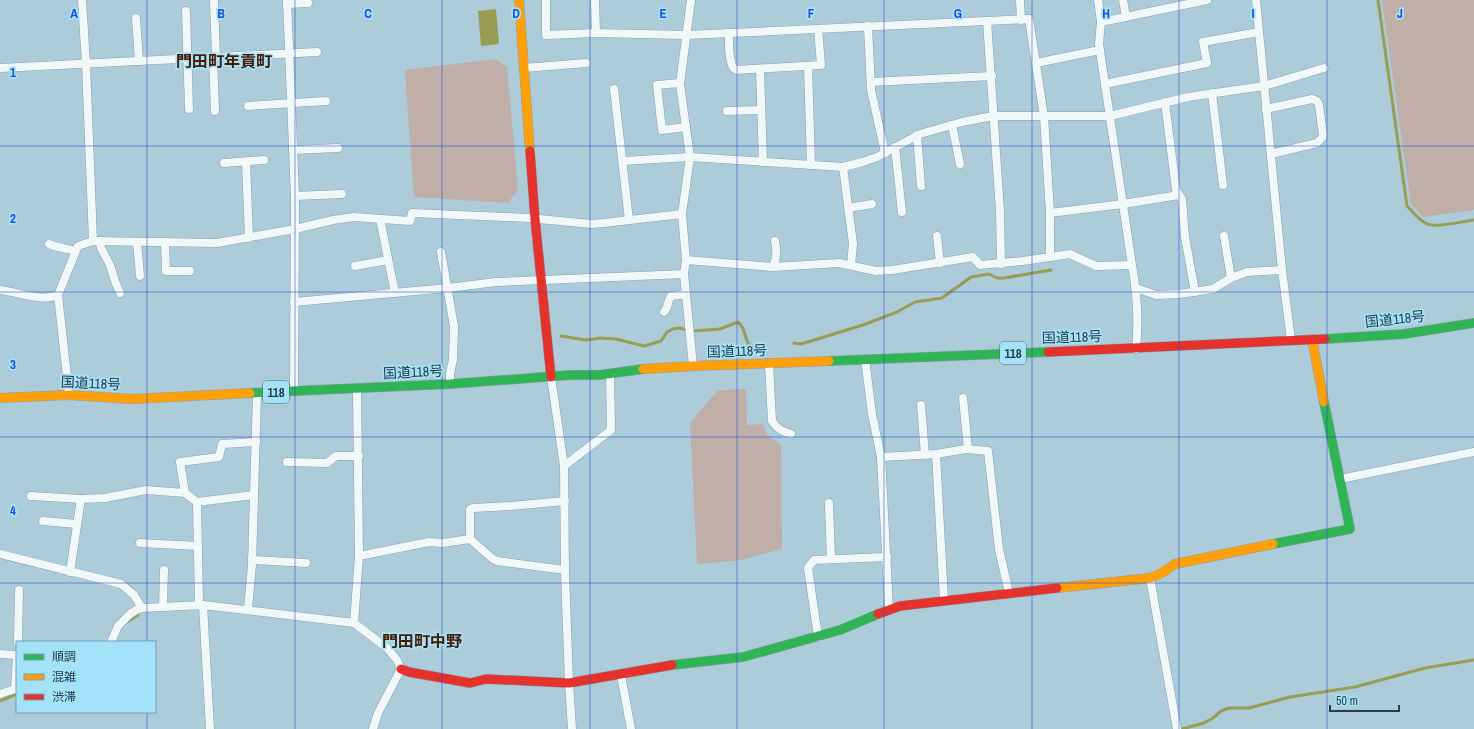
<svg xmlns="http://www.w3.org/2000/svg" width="1474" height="729" font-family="'Archivo Narrow','Noto Sans JP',sans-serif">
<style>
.green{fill:#bfafa8}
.water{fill:#9a9c54}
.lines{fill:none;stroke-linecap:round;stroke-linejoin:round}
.stream{stroke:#9a9c54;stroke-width:3}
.street-casing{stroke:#88a2ab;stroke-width:9}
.fast-casing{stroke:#88a2ab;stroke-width:10}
.slow-casing{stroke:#88a2ab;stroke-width:10}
.jam-casing{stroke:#88a2ab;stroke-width:10}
.street{stroke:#f2f7f9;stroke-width:8}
.fast{stroke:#30b455;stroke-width:9}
.slow{stroke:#ff9f0a;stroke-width:9}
.jam{stroke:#e5322d;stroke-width:9}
.grid{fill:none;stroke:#1d4ed8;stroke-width:1;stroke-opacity:0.55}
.labels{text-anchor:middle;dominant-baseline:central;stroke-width:3.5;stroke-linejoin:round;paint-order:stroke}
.shield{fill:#a4e2f9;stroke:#4b6f7c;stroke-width:1}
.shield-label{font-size:13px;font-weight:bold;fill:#253e47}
.street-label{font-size:14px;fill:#253e47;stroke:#a4e2f9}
.quarter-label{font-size:16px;font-weight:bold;fill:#491902;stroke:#a4e2f9}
.grid-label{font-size:13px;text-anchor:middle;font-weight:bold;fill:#1d4ed8;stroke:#a4e2f9;stroke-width:3.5;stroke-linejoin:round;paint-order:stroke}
</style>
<rect width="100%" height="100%" fill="#abccd8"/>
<g class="green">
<path d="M1382,0H1474V210L1423,217L1411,204Z"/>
<path d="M496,59L507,67L518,189L508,203L414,197L405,70Z"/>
<path d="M746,389L747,425L763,424L767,435L781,445L782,549L736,561L697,564L690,423L718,390Z"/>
</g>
<path class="water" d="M496,9L499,44L481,46L478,11Z"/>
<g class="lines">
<g class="stream">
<path d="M1378,0L1407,206C1412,211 1418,219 1425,223C1434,229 1463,221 1474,220"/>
<path d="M693,331L720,329L738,322C746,328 744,339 750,346L761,347"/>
<path d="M561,336L586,340L601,338L616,339L644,346L661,341L667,332L673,329L679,328L687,330"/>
<path d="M794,343L801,344L863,325L897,312L915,302L942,298L971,277L989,274L997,278H1004L1051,270"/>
<path d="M127,622L138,615"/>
<path d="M0,701L17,694"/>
<path d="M1182,729L1204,723L1213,718L1221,711L1229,708H1249L1290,697L1355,687L1425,668L1474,660"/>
</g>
<defs>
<g id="street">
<path d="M82,0L86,64L93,241"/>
<path d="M214,0L216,57"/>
<path d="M287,0L295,196L294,391"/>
<path d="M546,0V35L596,33L687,35L1029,19L1044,116L1050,213V257"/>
<path d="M595,0L596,33"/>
<path d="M691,0L680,84L690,157L682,214L686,260L684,274L693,366"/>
<path d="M1020,0L1021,20"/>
<path d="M1098,0L1101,22L1099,44L1132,265C1137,293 1139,320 1136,349"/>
<path d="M1123,0L1126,17"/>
<path d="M1256,0L1282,270L1291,340"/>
<path d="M287,4L308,3"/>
<path d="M186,11L189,109"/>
<path d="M136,18L139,61"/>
<path d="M987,21L1000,211L1001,264"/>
<path d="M1101,22L1207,0"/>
<path d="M868,26L871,90L885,153"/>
<path d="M729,33C729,42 728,66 736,70L821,65L818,29"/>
<path d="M213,57L215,111"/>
<path d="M1036,63L1100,50"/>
<path d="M808,66L811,165"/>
<path d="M0,68L317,52"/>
<path d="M524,68L586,63"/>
<path d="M760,69L763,162"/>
<path d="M871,82L992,76"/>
<path d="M680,83L657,85L662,130L686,127"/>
<path d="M1105,84L1207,63L1203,42L1259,32"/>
<path d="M614,89L629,220"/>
<path d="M1212,93L1223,185"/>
<path d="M1165,102L1176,190L1182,199L1185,237L1195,292"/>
<path d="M248,106L326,101"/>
<path d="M1266,109L1312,99L1317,101L1319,105L1323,135L1322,138L1317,143L1271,154"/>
<path d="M727,111L761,110"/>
<path d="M952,125L960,164"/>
<path d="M917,135L921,186"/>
<path d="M895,147L902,212"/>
<path d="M293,150L338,148"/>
<path d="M623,161L690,157L843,167L863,162L877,157L920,134L962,122L993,116H1110L1188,97L1264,86L1324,68"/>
<path d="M246,162L249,238"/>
<path d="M224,163L264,160"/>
<path d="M843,167L853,244L851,265"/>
<path d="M295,196L342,194"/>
<path d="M848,208L872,204"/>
<path d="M1050,213L1123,204L1179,195"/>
<path d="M380,219L395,293"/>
<path d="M937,236L940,263"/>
<path d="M1224,236L1231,278"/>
<path d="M100,241L101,248L110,265L115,281L120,293"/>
<path d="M137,242L140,276"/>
<path d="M165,242L166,271H190"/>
<path d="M49,244C58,248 66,248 75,251"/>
<path d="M441,252L454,326L453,360L450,373V384"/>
<path d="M686,260L773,267L839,263L876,271L892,270L973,257L980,265L1023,261L1070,254L1096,266L1132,265"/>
<path d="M355,266L388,260"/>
<path d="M773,267C777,259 777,250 775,241"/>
<path d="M1136,288L1156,295L1179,294L1213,289L1231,278L1247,272L1282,270"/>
<path d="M0,290C18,292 41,302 58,295L78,246L93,241L217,243L295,229L333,220L354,217L410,221L412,213L529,218L591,224L604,223L682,214"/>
<path d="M58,295L69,395"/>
<path d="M294,302L448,288L496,282L684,274"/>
<path d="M664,312C669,307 667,301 671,296L686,294"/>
<path d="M865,359L872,414L881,457L889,609"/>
<path d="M769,364L772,421C777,429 782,431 791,434"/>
<path d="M551,377L564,466L565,573L569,683L572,729"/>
<path d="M963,398L968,449"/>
<path d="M921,405L925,455"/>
<path d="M936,454L944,600"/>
<path d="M881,457L936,454L966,449L988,451L999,549L1009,593"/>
<path d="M287,462L327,463L336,456H359"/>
<path d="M564,466L611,430L610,374"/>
<path d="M1340,479L1474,452"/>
<path d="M185,493L180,462L219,457L222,444L256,442"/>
<path d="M31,496L81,499L105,498L146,490L185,493L197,502L199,604"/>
<path d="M197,502L254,495"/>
<path d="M829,503L831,559"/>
<path d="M43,521L77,524"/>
<path d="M470,539V509L473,508L511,506L565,501"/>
<path d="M140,543L198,546"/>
<path d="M0,554L121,584L134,595L142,608"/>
<path d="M359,556L429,542L443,543L470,539L493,559L497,561L565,570"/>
<path d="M252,560L306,563"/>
<path d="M70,572L81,499"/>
<path d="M1150,578L1177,729"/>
<path d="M203,605L210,729"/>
<path d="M163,606L164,570"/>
<path d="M248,609L252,565L257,393"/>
<path d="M354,623L359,556L357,388"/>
<path d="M818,637L808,568L814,560L887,557"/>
<path d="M18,642L19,590"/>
<path d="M111,642L118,626L130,614L138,609L142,608L203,605L354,623L387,648L397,660L401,669L378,713L373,729"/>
<path d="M0,654L17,655"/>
<path d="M621,675L631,729"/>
<path d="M0,694L15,689L17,657"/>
</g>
<g id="fast">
<path d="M1325,339L1404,334L1474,323"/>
<path d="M829,361L1048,352"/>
<path d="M250,393L450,384L570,375H599L643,369"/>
<path d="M1273,544L1350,529L1324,402"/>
<path d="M672,665L743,657L840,630L878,614"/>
</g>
<g id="slow">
<path d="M519,0L530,151"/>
<path d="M1312,339L1324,402"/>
<path d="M643,369L693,366L829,361"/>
<path d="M0,398L69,395L132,399L250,393"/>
<path d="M1057,588L1150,578L1162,573L1175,564L1273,544"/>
</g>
<g id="jam">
<path d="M530,151L535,219L551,377"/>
<path d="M1048,352L1325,339"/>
<path d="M878,614L900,606L1057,588"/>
<path d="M401,669L409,672L470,683L486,679L569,683L672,665"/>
</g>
</defs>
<use href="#street" class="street-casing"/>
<use href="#fast" class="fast-casing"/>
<use href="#slow" class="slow-casing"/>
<use href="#jam" class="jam-casing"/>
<use href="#street" class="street"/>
<use href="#fast" class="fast"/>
<use href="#slow" class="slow"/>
<use href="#jam" class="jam"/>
</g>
<path class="grid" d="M147,0V642M295,0V729M442,0V729M590,0V729M737,0V729M884,0V729M1032,0V729M1179,0V729M1327,0V729M0,146H1474M0,292H1474M0,437H1474M0,583H1474M147,712V729"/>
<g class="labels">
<g class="shield">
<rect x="1000" y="342" width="26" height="22" rx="3"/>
<rect x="263" y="381" width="26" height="22" rx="3"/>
</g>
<g class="shield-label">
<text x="1013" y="353">118</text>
<text x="276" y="392">118</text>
</g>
<g class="street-label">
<text transform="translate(1395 319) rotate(-6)">国道118号</text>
<text transform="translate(1072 337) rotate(-2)">国道118号</text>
<text transform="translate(737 351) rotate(-2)">国道118号</text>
<text transform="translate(413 372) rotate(-3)">国道118号</text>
<text transform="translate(91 383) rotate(3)">国道118号</text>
</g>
<g class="quarter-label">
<text x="224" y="61">門田町年貢町</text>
<text x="422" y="641">門田町中野</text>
</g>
</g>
<g class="grid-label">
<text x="74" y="18">A</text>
<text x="221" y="18">B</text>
<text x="368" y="18">C</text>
<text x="516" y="18">D</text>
<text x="663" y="18">E</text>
<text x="811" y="18">F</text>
<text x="958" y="18">G</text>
<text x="1106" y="18">H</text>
<text x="1253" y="18">I</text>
<text x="1400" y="18">J</text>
<text x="13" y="77">1</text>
<text x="13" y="223">2</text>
<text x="13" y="369">3</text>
<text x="13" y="515">4</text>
</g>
<rect x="16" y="641" width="140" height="72" fill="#a4e2f9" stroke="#71a0b2"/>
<rect x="24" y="654" width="20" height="6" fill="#30b455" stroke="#71a0b2"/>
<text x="52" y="661" font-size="12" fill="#253e47">順調</text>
<rect x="24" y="674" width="20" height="6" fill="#ff9f0a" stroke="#71a0b2"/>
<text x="52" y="681" font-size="12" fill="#253e47">混雑</text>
<rect x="24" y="694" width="20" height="6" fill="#e5322d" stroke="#71a0b2"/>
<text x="52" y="701" font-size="12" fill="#253e47">渋滞</text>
<path d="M1330 705v6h69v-6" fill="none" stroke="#253e47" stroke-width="2"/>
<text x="1336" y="705" font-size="12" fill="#253e47" stroke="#a4e2f9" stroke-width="3" paint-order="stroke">50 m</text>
</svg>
